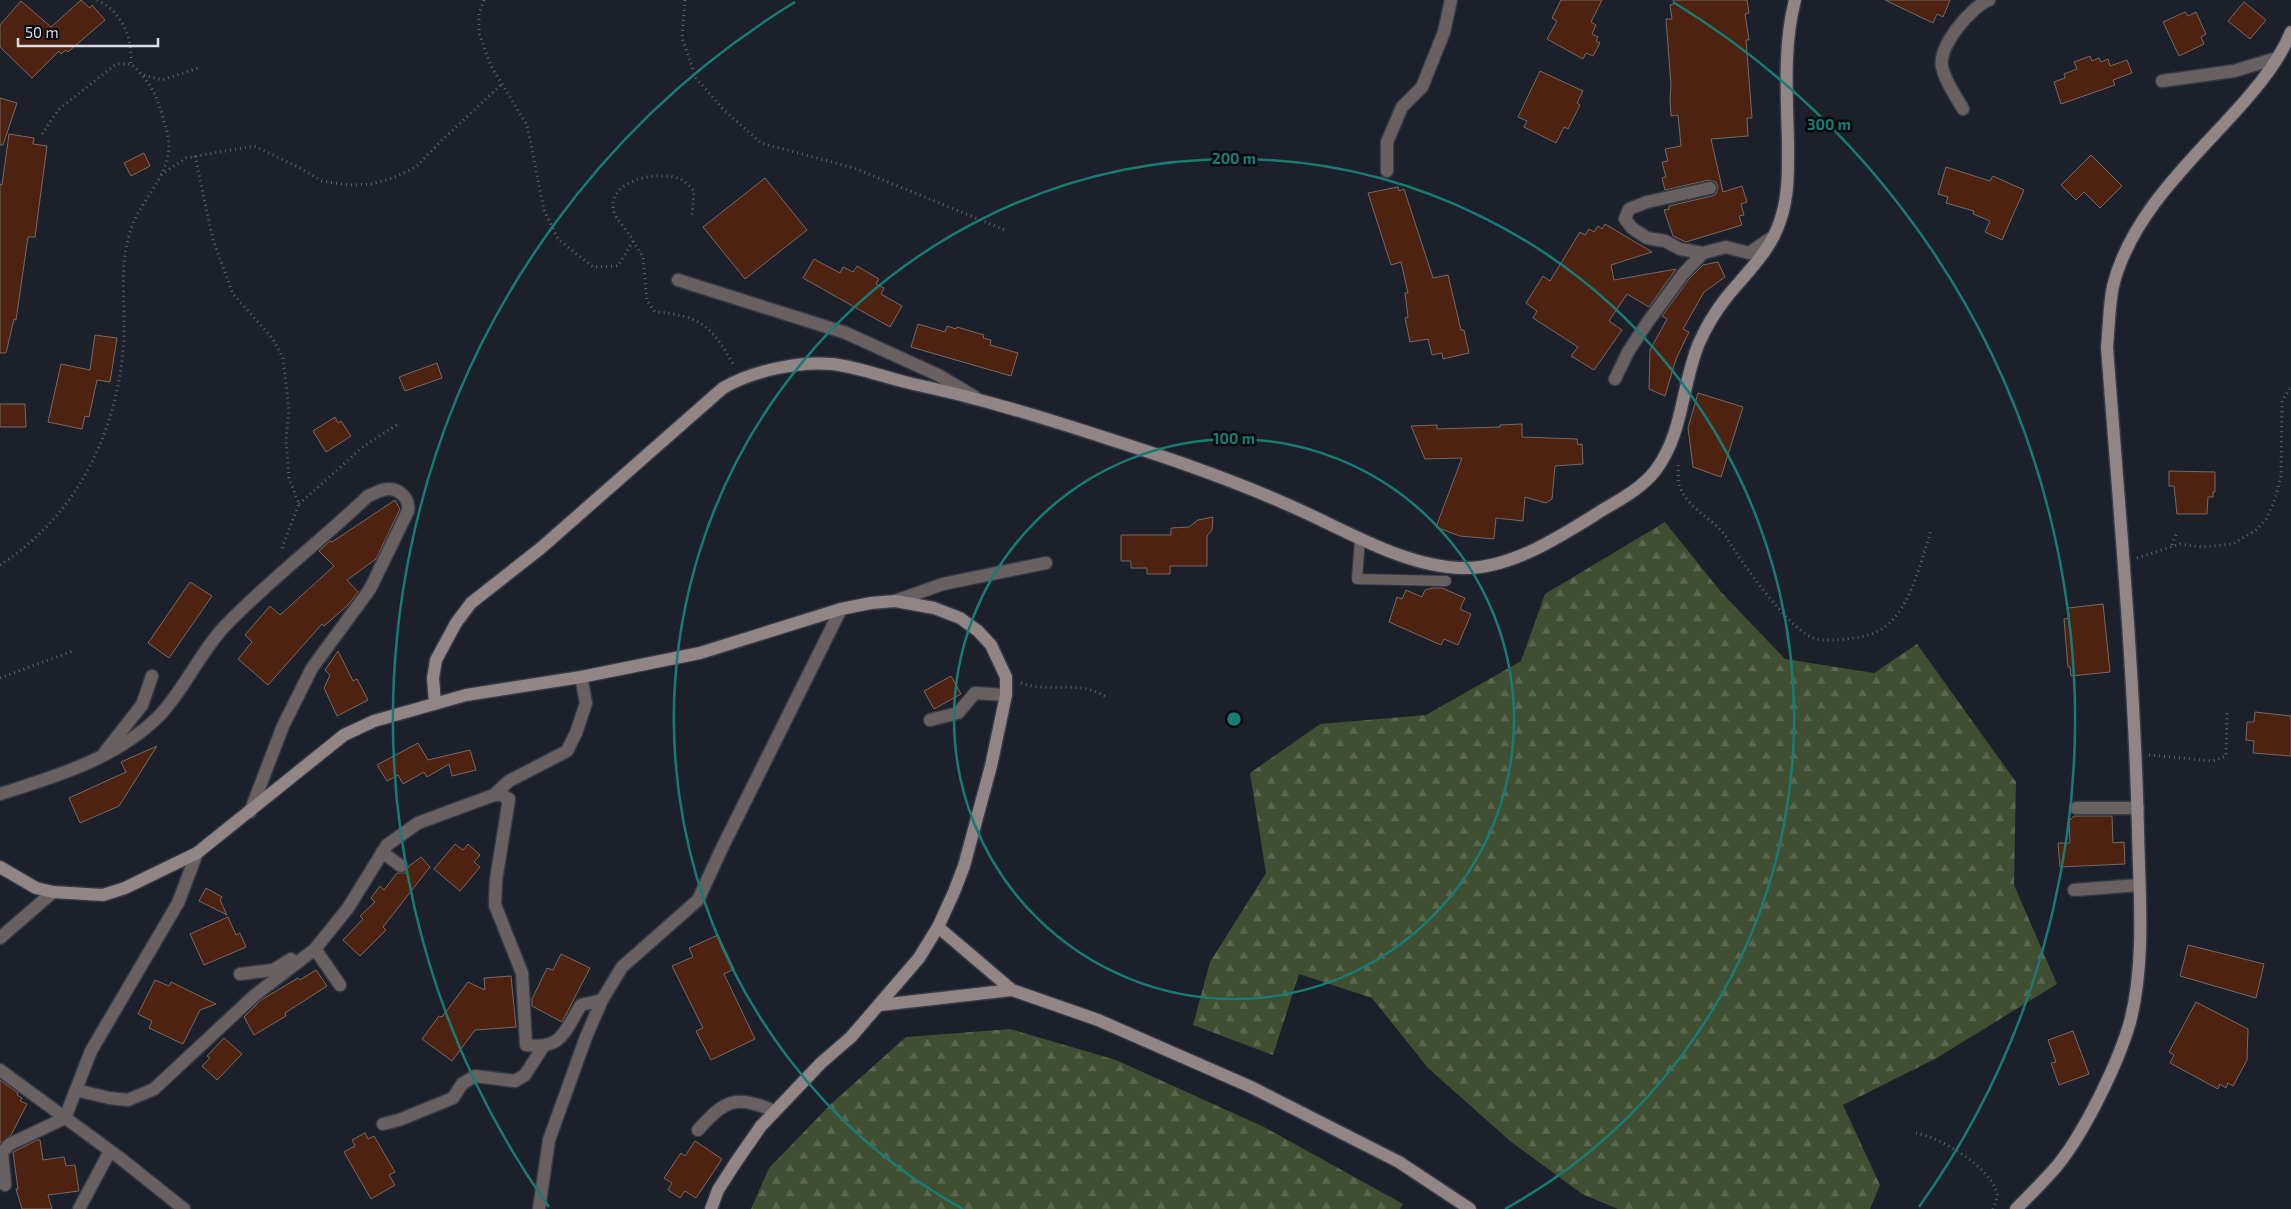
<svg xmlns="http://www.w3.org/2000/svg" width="2291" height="1209" font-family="'Exo 2',sans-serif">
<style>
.forest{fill:url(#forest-firs)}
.building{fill:#4d2211;stroke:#786963}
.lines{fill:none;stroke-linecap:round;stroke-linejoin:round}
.lane-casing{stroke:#353a45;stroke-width:12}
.street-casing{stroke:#353a45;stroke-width:15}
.secondary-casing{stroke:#353a45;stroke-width:15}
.path{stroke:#5f636d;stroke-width:3;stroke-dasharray:1 4;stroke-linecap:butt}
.lane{stroke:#696161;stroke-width:10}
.street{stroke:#696161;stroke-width:12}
.secondary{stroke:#928586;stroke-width:12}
.ring{fill:none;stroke:#197b74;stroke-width:2.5}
.centre{fill:#197b74;stroke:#080a0f;stroke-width:2.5}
.ring-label{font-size:15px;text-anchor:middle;font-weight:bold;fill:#197b74;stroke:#080a0f;stroke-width:5;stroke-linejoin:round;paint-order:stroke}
</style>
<defs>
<pattern id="forest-firs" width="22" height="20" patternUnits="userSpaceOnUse" patternTransform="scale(1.25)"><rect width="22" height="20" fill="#404e31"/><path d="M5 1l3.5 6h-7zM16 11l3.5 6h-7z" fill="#5b674f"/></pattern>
</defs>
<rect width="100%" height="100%" fill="#1b202b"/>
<g class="forest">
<path d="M1665,522L1721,592L1785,659L1874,673L1917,644L2016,782L2014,885L2057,984L1935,1059L1843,1105L1880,1185L1870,1209H1618L1582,1194L1510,1141L1428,1068L1372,998L1299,974L1273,1055L1193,1025L1210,962L1266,873L1250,773L1320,724L1426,715L1521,661L1545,594Z"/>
<path d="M1010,1029L1116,1060L1264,1127L1403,1204L1400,1209H751L769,1168L831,1104L906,1037Z"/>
</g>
<g class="building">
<path d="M81,0L90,8L92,5L105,20L68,52L66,50L61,54L59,51L32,78L0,47V25L21,1L51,27Z"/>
<path d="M1561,0H1602L1591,22L1596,25L1592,34L1598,37L1596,41L1600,43L1593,56L1586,53L1583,59L1547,39L1557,21L1552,18Z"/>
<path d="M1673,0H1747L1749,13L1745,14L1749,40H1746L1752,118H1747L1748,136L1711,139L1723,192L1742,186L1747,202L1741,204L1744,215L1739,216L1742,225L1686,242L1673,236L1664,210L1669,209V206L1712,196L1716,194L1718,187L1716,182L1709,180L1665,190L1662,178L1666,177L1662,162L1668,161L1665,149L1681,146L1678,115L1671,116L1670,100L1671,85L1666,19H1672L1670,5L1674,4Z"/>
<path d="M1885,0H1950L1943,17L1937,14L1933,23Z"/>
<path d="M2244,2L2266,20L2250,39L2228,21Z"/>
<path d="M2185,12L2188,16L2196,12L2206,34L2201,37L2204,44L2179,56L2163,22Z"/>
<path d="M2090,56L2092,61L2099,58L2101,62L2108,59L2110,66L2127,60L2132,73L2113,80L2115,85L2061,104L2054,82L2065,78L2064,74L2077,69L2074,62Z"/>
<path d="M1540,71L1583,91L1577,103L1580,105L1568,129L1564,127L1556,143L1524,127L1527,121L1518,117Z"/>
<path d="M0,98L17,103L3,145H0Z"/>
<path d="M9,134L34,138L33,144L47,146L35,237H28L16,320L14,319L6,353H0V184L2,185Z"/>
<path d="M144,153L150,166L131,176L124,163Z"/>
<path d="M2091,155L2122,186L2100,208L2084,192L2076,200L2061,185Z"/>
<path d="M1946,167L1990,181L1993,176L2024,190L2002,240L1985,232L1990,221L1973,214L1974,211L1946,203L1948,197L1938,194Z"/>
<path d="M765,178L807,230L745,279L703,227Z"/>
<path d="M1398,187L1399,191L1404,189L1433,278L1448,275L1461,330H1464L1469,353L1443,359L1442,353L1432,355L1428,339L1410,342L1405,318L1408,317L1405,293H1408L1401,262L1391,265L1368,193Z"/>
<path d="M1605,224L1652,252L1611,265L1614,280L1676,269L1649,307L1627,294L1609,321L1622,330L1594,370L1571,356L1578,347L1533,318L1537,311L1526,303L1543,276L1550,281L1580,232L1585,235L1589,229L1594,232L1598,226L1602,229Z"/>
<path d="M814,259L840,273L843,267L853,272L857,266L879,279L876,284L884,288L881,294L902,306L890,327L803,278Z"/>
<path d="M1718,262L1725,277L1704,292L1683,329L1689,332L1676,359L1665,396L1649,389L1650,350L1667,319L1662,316L1689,279L1703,265Z"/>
<path d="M918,324L945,332L947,326L956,329L957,327L984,335L983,338L991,340L990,345L1018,353L1011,376L911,347Z"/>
<path d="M95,335L117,338L110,382L97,380L89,417L85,416L82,429L48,422L61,364L90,370Z"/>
<path d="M437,363L442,378L405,391L399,377Z"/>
<path d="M1698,393L1743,407L1721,477L1693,467L1688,428Z"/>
<path d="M0,404H25L26,427H0Z"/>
<path d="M335,417L338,423L341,421L351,436L326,452L313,431Z"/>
<path d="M1522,424V437L1577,439L1578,445L1582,444L1583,464L1555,466L1552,499L1546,503L1525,497L1523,521L1496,518L1494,539L1460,536L1436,527L1462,458L1425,459L1411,426L1437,425V429L1500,427V425Z"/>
<path d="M2169,471L2215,472V492H2213V497H2208L2207,514H2177L2174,486H2169Z"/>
<path d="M395,500L400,509L376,559L347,580L358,592L348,605L324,626L322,624L268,685L238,659L252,642L245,635L270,606L280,615L334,566L319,551L330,541L332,542Z"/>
<path d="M1213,517L1212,530L1207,536V566H1170V574H1147V568H1131V561H1121V535H1171V528L1189,527L1198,520Z"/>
<path d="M190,582L212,596L169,658L148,643Z"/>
<path d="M1432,588H1442L1465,598L1460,609L1471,614L1458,645L1444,639L1441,645L1389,622L1397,597L1402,599L1406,590L1422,597L1425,590Z"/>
<path d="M2103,604L2110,672L2071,676L2070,667H2068L2064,619L2069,618L2068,608Z"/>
<path d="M338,651L353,681L357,679L368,700L337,716L324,688L330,675L325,670Z"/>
<path d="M951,676L961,694L934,709L924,691Z"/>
<path d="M2255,712L2291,716V756L2253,753L2254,741L2246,740L2247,722H2254Z"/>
<path d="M418,743L428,760L470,750L476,770L452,776L449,764L427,777L424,772L403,784L398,775L387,781L377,765Z"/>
<path d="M157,746L119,806L80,823L69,798L126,772L121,762Z"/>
<path d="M2074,816H2112L2113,843L2124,842L2125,864L2060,867L2058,843H2070L2069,821Z"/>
<path d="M455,844L463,850L468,844L480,855L474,862L480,867L460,891L434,869Z"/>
<path d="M421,857L430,867L383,927L386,930L360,956L343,940L363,919L360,916L375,902L371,898L380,886L384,890L397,873H405L409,866Z"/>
<path d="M206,888L222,897L220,900L227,915L199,901Z"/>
<path d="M228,917L236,935L240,933L246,947L204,965L190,934Z"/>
<path d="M718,935L734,969L724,974L755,1039L711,1060L696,1031L703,1028L672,966L693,957L689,948Z"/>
<path d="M2188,945L2264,964L2256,998L2180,976Z"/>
<path d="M561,954L590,968L562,1022L532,1006V999L547,968L553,970Z"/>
<path d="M316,970L327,986L285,1013L286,1016L254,1035L244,1017L261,1000L298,978L300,980Z"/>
<path d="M511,976L516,1027L475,1030L452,1061L422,1039L439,1016L442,1017L468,982L485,990L484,978Z"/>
<path d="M155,980L169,986L171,982L216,1004L200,1010L183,1044L149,1028L152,1021L138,1014Z"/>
<path d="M2196,1002L2248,1029L2247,1060L2233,1086L2228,1083L2226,1088L2220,1084L2218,1089L2170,1063L2174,1055L2169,1052Z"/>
<path d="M2073,1031L2089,1074L2059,1085L2051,1063L2056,1062L2048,1040Z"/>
<path d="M224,1038L242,1054L217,1080L202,1066L210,1058L207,1056Z"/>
<path d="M0,1080L18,1093L17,1095L22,1098L20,1101L27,1104L11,1135L0,1143Z"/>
<path d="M365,1133L368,1139L374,1136L395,1172L389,1175L395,1185L371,1199L344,1152L355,1146L352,1140Z"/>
<path d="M37,1140H40L43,1160L64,1157L66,1166L75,1165L79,1191L48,1195L52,1209H22L16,1189H18L13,1152Z"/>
<path d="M695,1141L722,1159L696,1198L685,1191L680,1198L668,1190L672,1183L664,1178L681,1153L685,1156Z"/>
</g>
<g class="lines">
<defs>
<path id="lane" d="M1360,538L1357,579L1446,581"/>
<g id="street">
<path d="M2162,81L2234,71L2277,58"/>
<path d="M1963,109C1956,96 1945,82 1942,67C1938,46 1971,7 1989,0"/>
<path d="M1387,171V142L1402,107L1422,87L1444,32L1451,0"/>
<path d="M1703,253L1680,249L1665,241L1647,238L1632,228L1625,219L1629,209L1647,202L1710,188"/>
<path d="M678,280L846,333L938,375L975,397"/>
<path d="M1615,379L1628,352L1647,323L1683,274L1703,253L1726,247L1749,253L1774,236"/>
<path d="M895,601L943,584L1046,563"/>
<path d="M930,720L958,713L975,693L1006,695"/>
<path d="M105,752L142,705L152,676"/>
<path d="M0,794C56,776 116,759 159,716C184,690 199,654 224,627C269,580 321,541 368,496C373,494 378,491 383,490C397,486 410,497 408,511L370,589L312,668L283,726L250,812"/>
<path d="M494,795L509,781L567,751L576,733L586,703L581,677"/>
<path d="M2076,808H2138"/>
<path d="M382,852L401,866"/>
<path d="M2074,890L2139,885"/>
<path d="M0,938L53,892"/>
<path d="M315,949L340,985"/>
<path d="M240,974L273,970L291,959"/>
<path d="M0,1070L120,1158L184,1209"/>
<path d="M76,1090L109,1098L128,1100L154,1089L255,995L315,949L348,908L387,845L418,823L494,795H502L509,799L496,880L495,905L522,973L526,1045C562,1050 564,1032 581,1005L602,1000"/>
<path d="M383,1124L399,1120L453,1098L462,1084L475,1076L515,1081L525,1075L543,1047"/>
<path d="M698,1130C726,1099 735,1095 775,1111"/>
<path d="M5,1185L2,1152L10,1144L65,1118L91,1051L178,903L197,853"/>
<path d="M79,1209L110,1151"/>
<path d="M539,1209L549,1140L586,1037L602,1000L622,967L698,900L722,848L841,609"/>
</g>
<g id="secondary">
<path d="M435,703L433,678L436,660L456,623L471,603L541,548L723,388C752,371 798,361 832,364C859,367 886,378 913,384C980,398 1044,418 1109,439C1169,458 1228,478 1286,504C1341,527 1402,567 1463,568C1511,569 1561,536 1601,511C1619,500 1641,489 1655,471C1684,433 1681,386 1699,343C1706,327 1715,312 1726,298C1746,273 1772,250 1781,218C1789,194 1788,168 1788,143C1787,96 1783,46 1795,0"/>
<path d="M0,867L36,888L53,892L103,895L125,888L197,853L344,735L374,721L466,695L581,677L700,653L841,609L871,603L895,601L934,608L960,618L978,631L991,645L1006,677V695L991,766L964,866L954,892L938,927L919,958L851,1037L821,1063L761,1126L736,1162L718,1190L711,1209"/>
<path d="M938,927L1012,990L1098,1020L1251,1087L1399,1162L1470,1209"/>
<path d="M880,1005L1012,990"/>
<path d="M2016,1209C2030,1195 2044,1181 2057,1166C2084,1133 2118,1064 2130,1022C2146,960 2139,892 2138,829C2134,668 2119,507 2107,347C2109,327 2109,305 2113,286C2129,222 2180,171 2224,124C2249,97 2277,66 2291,32"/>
</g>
</defs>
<use href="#lane" class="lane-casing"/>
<use href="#street" class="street-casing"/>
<use href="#secondary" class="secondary-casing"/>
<g class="path">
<path d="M97,0C123,12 132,38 131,64"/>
<path d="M484,0L479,13V33L491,66L527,125L544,210L558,239L593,267L618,266L633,241C628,230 615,220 613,208C610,179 662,169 682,180C686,182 690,187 694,191L692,216"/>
<path d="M685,0L682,38L696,78L722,108L761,143L854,168L1005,230"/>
<path d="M144,75L162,80L198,68"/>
<path d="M195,156L213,240L233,294L273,339L283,358L289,411L286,440L289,478L299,504L283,545L282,551"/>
<path d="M161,175L186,158L254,146L298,167L322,181L348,185L372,184L393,178L416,167L440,142L503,83"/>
<path d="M633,241L643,257L647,301L655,312C700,315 713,327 734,366"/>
<path d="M1678,465C1679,472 1677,480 1680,487C1689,511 1716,519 1728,540C1742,563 1787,626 1811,637C1823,642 1840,640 1853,638C1870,636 1884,631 1895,617C1913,596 1923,556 1931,530"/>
<path d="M299,504L364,446L398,424"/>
<path d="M2172,545L2177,532"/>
<path d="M2137,558L2180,544L2202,547L2233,544L2256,530L2267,518L2275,499L2281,476L2282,401L2291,387"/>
<path d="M0,565C78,515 119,429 124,338C125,311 121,273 126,248C128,239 131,227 135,219C147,194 169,174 169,144C169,135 165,126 163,118C157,95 149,80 131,64H116L58,110L41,136"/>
<path d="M0,678L73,651"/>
<path d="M1021,683C1051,694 1078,678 1108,698"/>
<path d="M2149,755L2213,761L2226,756L2227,713"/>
<path d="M1916,1133C1940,1137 1992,1168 1997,1194C1997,1199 1995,1204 1993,1209"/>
</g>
<use href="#lane" class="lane"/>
<use href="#street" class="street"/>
<use href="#secondary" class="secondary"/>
</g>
<g class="ring">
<circle cx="1234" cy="719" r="280"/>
<path d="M963 1209A560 560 0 1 1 1505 1209"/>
<path d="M549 1207A841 841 0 0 1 795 2M1673 2A841 841 0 0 1 1919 1207"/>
</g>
<circle cx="1234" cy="719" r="8" class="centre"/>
<g class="ring-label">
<text x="1829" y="130">300 m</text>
<text x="1234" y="164">200 m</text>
<text x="1234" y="444">100 m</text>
</g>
<path d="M18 38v8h140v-8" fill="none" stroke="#d8dce3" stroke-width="2.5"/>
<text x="25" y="38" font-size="15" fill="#d8dce3" stroke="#080a0f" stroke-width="4" paint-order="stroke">50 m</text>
</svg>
